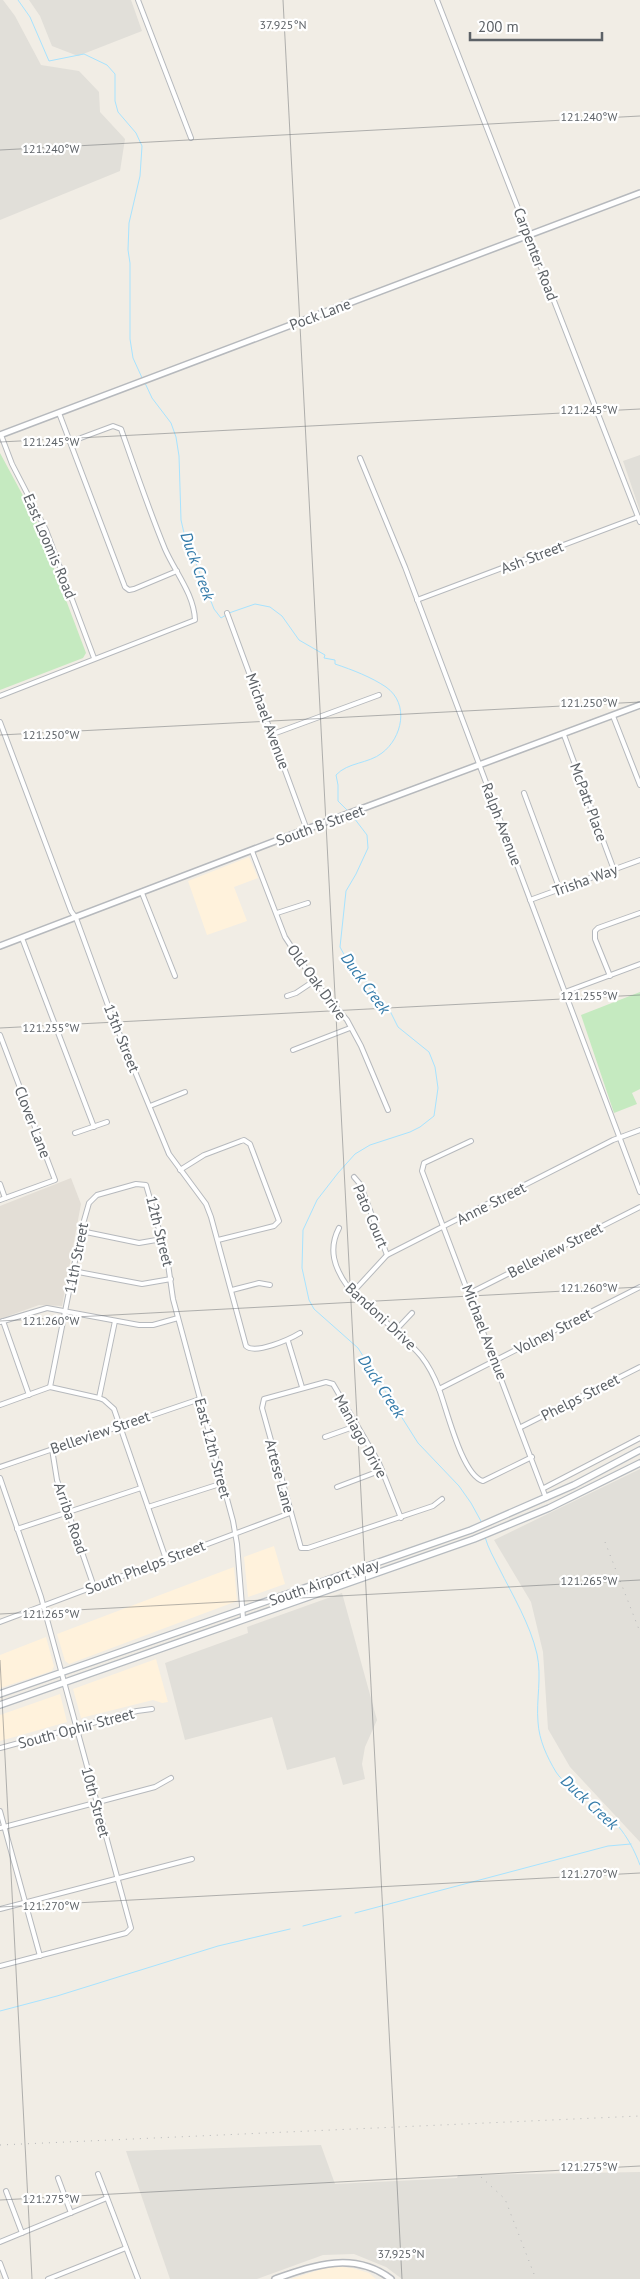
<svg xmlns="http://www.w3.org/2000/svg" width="640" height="2279" font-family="'PT Sans',sans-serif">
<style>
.commercial{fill:#fff2dc}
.industrial{fill:#e1dfd9}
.education{fill:#e3ded6}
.green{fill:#c5eac0}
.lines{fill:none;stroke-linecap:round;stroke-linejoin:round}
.stream{stroke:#a7e3ff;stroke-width:1}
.minor-casing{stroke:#b6b9bd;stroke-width:6}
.tertiary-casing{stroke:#b6b9bd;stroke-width:8}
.secondary-casing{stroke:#b6bbc0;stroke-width:8}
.minor{stroke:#fff;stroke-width:4}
.tertiary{stroke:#fff;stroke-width:5}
.secondary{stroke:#fff;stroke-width:5.5}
.rail{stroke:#b6b7b8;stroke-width:1;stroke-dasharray:1 6;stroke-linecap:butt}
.ticks{fill:none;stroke:#5d6267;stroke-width:1;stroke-opacity:0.45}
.labels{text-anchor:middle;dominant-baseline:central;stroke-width:4.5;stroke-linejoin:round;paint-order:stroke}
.street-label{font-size:15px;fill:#5d6267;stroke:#fff}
.water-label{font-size:16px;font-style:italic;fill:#347ba9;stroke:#fff}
.ticks-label{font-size:12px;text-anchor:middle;fill:#5d6267;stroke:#fff;stroke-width:4.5;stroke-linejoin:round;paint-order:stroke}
</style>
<rect width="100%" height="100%" fill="#f1ede5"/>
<g class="commercial">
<path d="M249,857L258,878L234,887L247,921L207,935L188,881Z"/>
<path d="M274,1546L285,1584L248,1597L244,1557Z"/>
<path d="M234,1567L237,1601L69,1664L65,1661L57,1634Z"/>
<path d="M46,1637L54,1666L52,1671L0,1688V1655Z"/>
<path d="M156,1659L168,1702L162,1703L153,1700L81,1718L73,1689Z"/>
<path d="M60,1694L67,1722L0,1741V1715Z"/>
<path d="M331,2266L352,2268L369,2273L376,2279H291Z"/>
</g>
<g class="industrial">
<path d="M0,0H3L15,16L41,65L79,71L99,92L100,112L125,139L120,171L0,220Z"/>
<path d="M29,0H131L142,31L78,56L52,46L40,16Z"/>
<path d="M640,455V511L623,461Z"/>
<path d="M640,1469V1842L570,1767L548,1729L543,1652L531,1602L494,1540Z"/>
<path d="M342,1593L377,1720L365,1747L362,1764L365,1779L343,1785L335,1757L287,1770L272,1717L185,1740L165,1663L248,1633L247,1627Z"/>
<path d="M321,2145L335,2184L457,2178L458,2175L640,2172V2279H402L386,2267L354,2254L323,2255L257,2279H170L126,2151Z"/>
</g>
<path class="education" d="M71,1178L81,1204L62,1306L39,1305L0,1319V1206Z"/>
<g class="green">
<path d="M0,453L35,518L86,653L83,658L0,690Z"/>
<path d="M640,992V1089L632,1093L637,1104L614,1113L581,1015Z"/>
</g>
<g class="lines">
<g class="stream">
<path d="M18,0L30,17L49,61L84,54L107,65L115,74V101L118,112L136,133L142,146L140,176L129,223L128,250L130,263V339L133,358L143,380"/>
<path d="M145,383L152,398L171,423L176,437L179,456L181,520L184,533L214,609L221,618L226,615"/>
<path d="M229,613L255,604L270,607L282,616L299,640L325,655L324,658L335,660V664C353,670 371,677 386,687C410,704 402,738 382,753C368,764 348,762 336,775L338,785V801L348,811"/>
<path d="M351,814L367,835L368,848L356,874L346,891L340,947L347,960L360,971L378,1003L390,1011L398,1027L429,1052L435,1067L438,1088L434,1116L420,1127L410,1132L370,1145L355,1154L338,1173L317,1200L303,1230L302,1268L309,1300L314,1309L358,1348L418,1443L459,1486L471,1503L482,1523"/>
<path d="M485,1537C488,1548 494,1558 499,1568C513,1596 530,1624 537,1654C542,1677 536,1700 538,1722C539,1740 547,1757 556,1772C563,1783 575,1788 585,1796C612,1816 628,1833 640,1865"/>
<path d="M355,1913L608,1846L631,1844"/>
<path d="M303,1926L341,1916"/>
<path d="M0,2011L57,1996L218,1946L290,1929"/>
</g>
<defs>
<g id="minor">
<path d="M138,0L191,138"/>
<path d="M437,0L640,522"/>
<path d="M59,413L125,587L129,590L134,589L177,571"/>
<path d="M1,435L12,464L46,530L94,658"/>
<path d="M360,458L405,567L640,1192"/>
<path d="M417,600L638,517"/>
<path d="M227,613L307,830"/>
<path d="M0,696L195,620C194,594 175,572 165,549C149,510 135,469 121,429L113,426L70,442"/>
<path d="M613,716L640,785"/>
<path d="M0,722L71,911L76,918L110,1011L169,1154L206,1204L211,1217L246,1346C255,1355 290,1339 300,1333"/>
<path d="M273,734L379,695"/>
<path d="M564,735L614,870"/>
<path d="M524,793L560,890"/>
<path d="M252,851L285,937L314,981L347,1020L361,1046L388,1110"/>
<path d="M142,893L175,976"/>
<path d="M530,900L640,860"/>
<path d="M277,913L308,903"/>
<path d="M22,938L94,1127"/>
<path d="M610,976L595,939V931L598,928L640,913"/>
<path d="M565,992L640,964"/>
<path d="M287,996L296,993L314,981"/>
<path d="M0,1035L55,1180L0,1200"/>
<path d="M293,1050L350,1028"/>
<path d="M150,1106L185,1092"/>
<path d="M75,1133L107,1122"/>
<path d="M471,1141L424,1163L422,1171L546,1498"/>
<path d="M180,1170L204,1155L241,1141L244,1140L250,1144L279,1221L274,1226L218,1240"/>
<path d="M354,1177L360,1184L387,1255"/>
<path d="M0,1184L5,1198"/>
<path d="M339,1228C328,1249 334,1268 348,1287C362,1298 374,1311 388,1324C413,1347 426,1355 439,1389C447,1410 462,1475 483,1481L532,1457"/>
<path d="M81,1231L139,1243L162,1239"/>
<path d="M73,1271L142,1284L171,1279"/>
<path d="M232,1290L259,1283L270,1285"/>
<path d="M353,1292L387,1255L613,1140L640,1130"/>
<path d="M470,1293L640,1207"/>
<path d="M3,1321L29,1395"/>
<path d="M0,1322L47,1308L139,1325H153L178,1318"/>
<path d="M395,1331L412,1313"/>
<path d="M288,1341L302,1387"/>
<path d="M50,1387L81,1231L89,1203L97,1195L136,1184L146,1185L167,1257L173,1299L233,1521L237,1544L243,1618"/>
<path d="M50,1387L99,1398L104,1400L114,1409L166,1559"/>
<path d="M439,1389L640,1287"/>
<path d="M99,1398L115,1321"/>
<path d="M0,1405L50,1387"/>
<path d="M521,1427L640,1367"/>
<path d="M325,1437L356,1426"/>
<path d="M52,1449L57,1480L94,1587"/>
<path d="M0,1467L200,1399"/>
<path d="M0,1478L41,1597L131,1928L126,1933L0,1966"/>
<path d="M337,1487L382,1470"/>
<path d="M544,1488L640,1438"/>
<path d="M148,1507L223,1483"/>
<path d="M401,1518L379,1463L333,1384L326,1382L264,1399L262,1408L301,1548H308L433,1506L442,1499"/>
<path d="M17,1529L141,1488"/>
<path d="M0,1622L290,1513"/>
<path d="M0,1748L137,1711L152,1709"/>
<path d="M0,1811L40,1956"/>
<path d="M0,1828L155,1787L171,1778"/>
<path d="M0,1909L192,1859"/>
<path d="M98,2174L138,2279"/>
<path d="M58,2178L71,2213"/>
<path d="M6,2191L22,2233"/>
<path d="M0,2242L107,2198"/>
<path d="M0,2263L6,2279"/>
<path d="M48,2279L126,2248"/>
</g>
<g id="tertiary">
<path d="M0,435L640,193"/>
<path d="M0,946L299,832L640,705"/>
<path d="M275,2279C315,2265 354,2251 391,2279"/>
</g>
<g id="secondary">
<path d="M0,1694L471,1530L574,1485L640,1450"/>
<path d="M0,1705L474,1539L549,1508L640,1463"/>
</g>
</defs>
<use href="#minor" class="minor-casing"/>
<use href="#tertiary" class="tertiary-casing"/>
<use href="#secondary" class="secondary-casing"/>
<use href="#minor" class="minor"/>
<use href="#tertiary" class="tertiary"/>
<use href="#secondary" class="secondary"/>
<g class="rail">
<path d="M605,1542L640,1632"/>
<path d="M0,2145L640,2116"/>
<path d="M481,2177L505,2199L534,2274"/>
</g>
</g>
<path class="ticks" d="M283,0L402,2279M0,150L640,116M0,442L640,409M0,735L640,702M0,1028L640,995M0,1321L640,1287M0,1614L640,1580M0,1660L32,2279M0,1907L640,1873M0,2200L640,2166"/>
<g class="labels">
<g class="street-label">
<text transform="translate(536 254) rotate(69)">Carpenter Road</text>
<text transform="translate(320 314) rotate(-21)">Pock Lane</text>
<text transform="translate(50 546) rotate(67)">East Loomis Road</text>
<text transform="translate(532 557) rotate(-21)">Ash Street</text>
<text transform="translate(268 721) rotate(70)">Michael Avenue</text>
<text transform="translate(589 802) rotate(70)">McPatt Place</text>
<text transform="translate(502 824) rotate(69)">Ralph Avenue</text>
<text transform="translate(320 825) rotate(-20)">South B Street</text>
<text transform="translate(585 880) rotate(-20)">Trisha Way</text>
<text transform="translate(317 982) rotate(54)">Old Oak Drive</text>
<text transform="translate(122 1038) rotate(68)">13th Street</text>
<text transform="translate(33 1122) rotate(69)">Clover Lane</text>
<text transform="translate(491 1203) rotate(-27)">Anne Street</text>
<text transform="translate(371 1216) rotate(67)">Pato Court</text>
<text transform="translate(160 1231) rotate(76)">12th Street</text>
<text transform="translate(555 1250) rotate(-27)">Belleview Street</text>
<text transform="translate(76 1258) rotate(-79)">11th Street</text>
<text transform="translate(381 1316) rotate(43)">Bandoni Drive</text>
<text transform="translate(553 1331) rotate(-27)">Volney Street</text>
<text transform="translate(485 1332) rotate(69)">Michael Avenue</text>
<text transform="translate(580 1397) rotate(-27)">Phelps Street</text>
<text transform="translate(100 1432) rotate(-19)">Belleview Street</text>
<text transform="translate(361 1436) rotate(61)">Maniago Drive</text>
<text transform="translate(213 1448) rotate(75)">East 12th Street</text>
<text transform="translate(280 1476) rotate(75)">Artese Lane</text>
<text transform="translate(71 1518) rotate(71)">Arriba Road</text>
<text transform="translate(145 1567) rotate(-21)">South Phelps Street</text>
<text transform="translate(324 1582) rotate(-19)">South Airport Way</text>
<text transform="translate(76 1728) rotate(-15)">South Ophir Street</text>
<text transform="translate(96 1802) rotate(75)">10th Street</text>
</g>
<g class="water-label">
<text transform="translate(198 566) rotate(70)">Duck Creek</text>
<text transform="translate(366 983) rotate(54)">Duck Creek</text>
<text transform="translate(382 1386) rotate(57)">Duck Creek</text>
<text transform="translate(590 1802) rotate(43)">Duck Creek</text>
</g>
</g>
<g class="ticks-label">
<text x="283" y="29">37.925°N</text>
<text x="589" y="121">121.240°W</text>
<text x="51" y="153">121.240°W</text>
<text x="589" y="414">121.245°W</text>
<text x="51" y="446">121.245°W</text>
<text x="589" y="707">121.250°W</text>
<text x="51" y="739">121.250°W</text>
<text x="589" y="1000">121.255°W</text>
<text x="51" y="1032">121.255°W</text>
<text x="589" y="1292">121.260°W</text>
<text x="51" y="1325">121.260°W</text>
<text x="589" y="1585">121.265°W</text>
<text x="51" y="1618">121.265°W</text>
<text x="589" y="1878">121.270°W</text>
<text x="51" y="1910">121.270°W</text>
<text x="589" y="2171">121.275°W</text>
<text x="51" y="2203">121.275°W</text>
<text x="401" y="2258">37.925°N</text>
</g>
<path d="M470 32v8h132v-8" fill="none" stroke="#5d6267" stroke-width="2.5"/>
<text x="478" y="32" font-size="15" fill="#5d6267" stroke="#ffffff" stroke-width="4" paint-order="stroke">200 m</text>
</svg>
